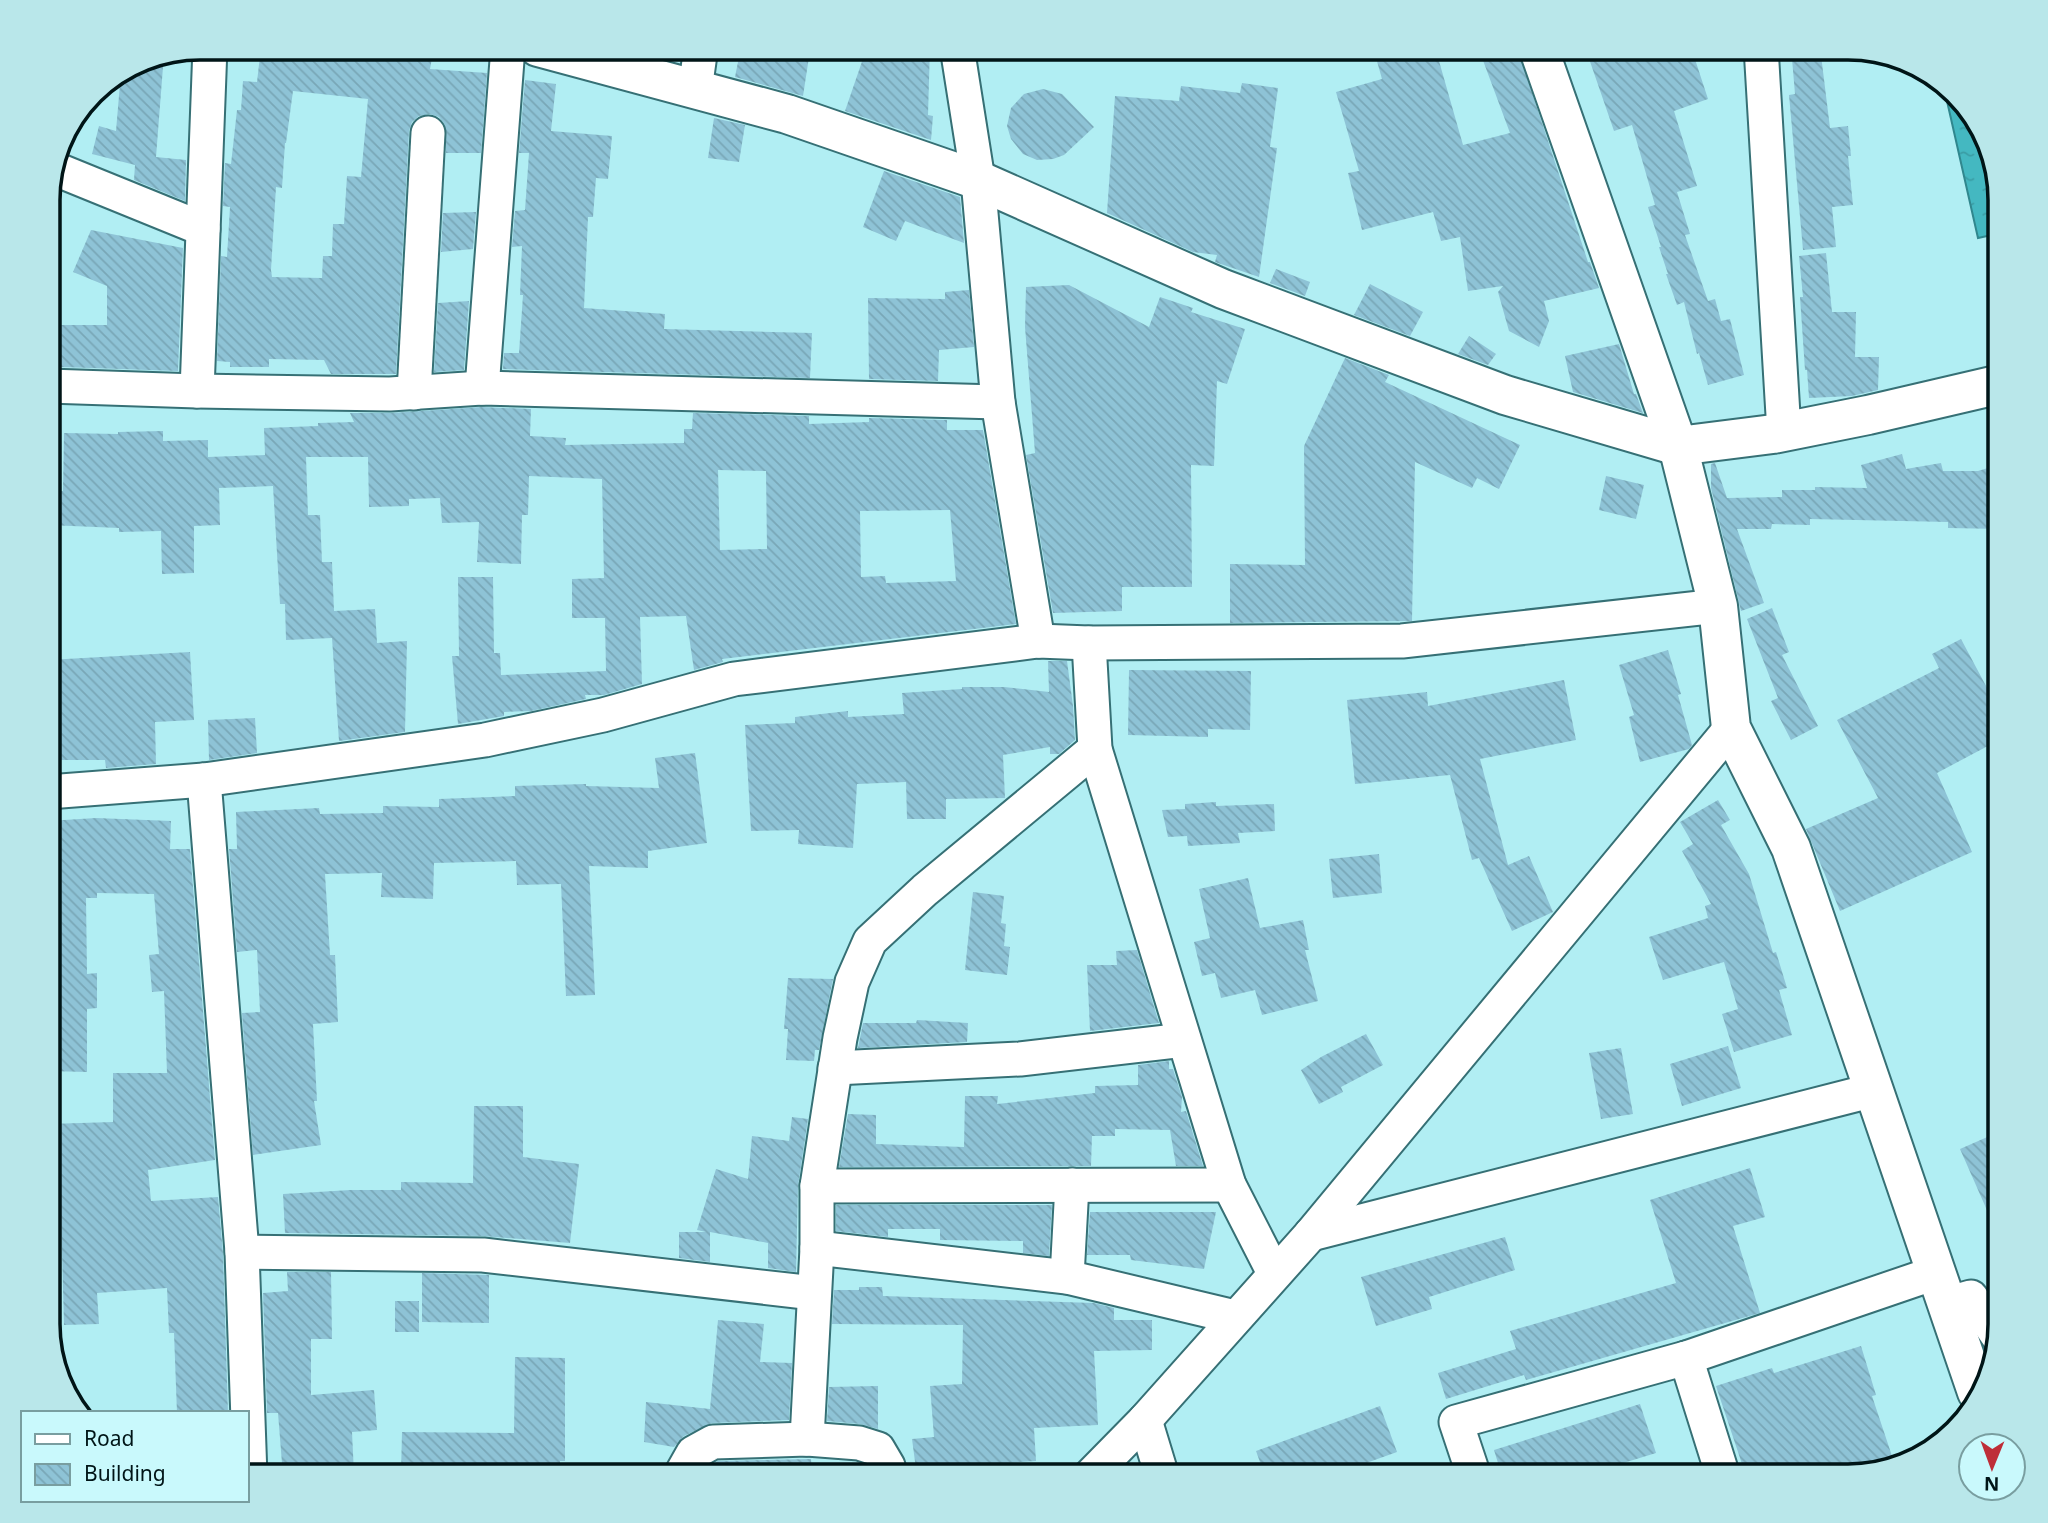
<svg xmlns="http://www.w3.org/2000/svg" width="2048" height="1523" font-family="'Noto Sans',sans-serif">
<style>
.water{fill:url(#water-ripples);stroke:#30878e;stroke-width:2}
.building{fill:url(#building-back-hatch);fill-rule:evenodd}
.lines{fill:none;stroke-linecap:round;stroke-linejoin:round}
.street-casing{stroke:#367075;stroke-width:37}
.secondary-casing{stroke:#367075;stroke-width:42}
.street{stroke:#fff;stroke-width:33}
.secondary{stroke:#fff;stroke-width:38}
.rim{fill:none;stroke:#001517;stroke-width:3.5}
</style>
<defs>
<pattern id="water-ripples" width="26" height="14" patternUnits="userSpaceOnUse" patternTransform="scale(1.75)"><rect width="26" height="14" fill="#44b8c1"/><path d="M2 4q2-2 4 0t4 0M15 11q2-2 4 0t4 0" fill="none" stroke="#3a9da5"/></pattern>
<pattern id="building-back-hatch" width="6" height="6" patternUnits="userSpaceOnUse" patternTransform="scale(1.75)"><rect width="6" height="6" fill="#8ec3d6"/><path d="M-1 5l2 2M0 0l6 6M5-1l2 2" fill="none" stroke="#79a7b7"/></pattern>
</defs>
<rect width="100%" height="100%" fill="#b1eef3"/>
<path class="water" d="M1942,79L1985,132L2001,199V233L1978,238Z"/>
<g class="building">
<path d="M261,47H333L432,58L430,69L487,73L481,153H446L445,125L439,117L430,114L419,116L412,122L409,131L396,374H331L324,360L269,359V367H230V362L217,361L221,256L227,257L230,207L223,206L225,163L231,164L237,110H241L243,81L257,82ZM293,91L368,99L361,177L347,176L344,224H333L332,256H323L322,278L272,277L271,270L276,187L282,188L285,143H286Z"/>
<path d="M741,47H757L809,57L803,96L735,77Z"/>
<path d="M867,47H930L928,115L933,116L931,140L845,111Z"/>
<path d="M1373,47H1435L1463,145L1510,133L1478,47H1517L1588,262H1590L1599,288L1544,301L1549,321L1539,347L1509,331L1498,292L1503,286L1468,291L1460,237L1441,241L1433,212L1362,230L1348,173L1359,171L1336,92L1382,79Z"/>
<path d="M1585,47H1691L1708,99L1674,111L1697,186L1677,192L1690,234L1685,235L1708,301L1715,299L1721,321L1730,319L1744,375L1708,385L1699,353L1697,354L1684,302L1677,305L1666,274H1668L1659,247H1661L1648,207L1655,205L1632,125L1614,131Z"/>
<path d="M1791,47H1820L1830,128L1848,126L1851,156H1848L1853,205L1832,207L1836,247L1803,250L1789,95L1795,94Z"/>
<path d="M164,54L156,157L186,160L185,201L134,180L135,165L92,154L99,126L116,131L121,72L142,59Z"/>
<path d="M525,80L556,84L551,131L612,136L608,179L596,178L593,217H588L584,308L665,314L664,329L812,333L810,378L503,369L504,353H519L523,295H520L522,246L512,247L515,211L525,210L529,153H519Z"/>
<path d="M1242,83L1278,88L1270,147L1277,148L1259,277L1215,262L1217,255L1193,252L1107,213L1115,96L1179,101L1181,86L1240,93Z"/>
<path d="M1043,89L1062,94L1094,127L1064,155L1053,159L1037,160L1023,154L1011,139L1007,126L1011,108L1024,94Z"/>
<path d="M714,118L745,125L739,162L708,158Z"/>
<path d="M884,171L960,197L964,243L905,221L896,241L863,227Z"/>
<path d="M476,212L473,249L441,252L443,213Z"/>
<path d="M91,230L183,248L178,371L61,367L58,361H48V325H107V286L73,272Z"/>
<path d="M1826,253L1832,312H1856L1855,357H1879L1878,390L1852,396L1809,398L1807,370H1805L1800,297H1803L1799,256Z"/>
<path d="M1276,269L1310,282L1305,296L1270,283Z"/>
<path d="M1370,284L1423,312L1410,336L1354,315Z"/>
<path d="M1069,285L1149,327L1160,297L1193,308L1191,312L1245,329L1227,384L1217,381L1214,466L1191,465L1192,587H1122V611L1053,613L1026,455L1035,453L1025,327L1026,287Z"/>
<path d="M969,290L974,347L939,350L938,381L869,379L868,298L945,299V292Z"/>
<path d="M469,301L464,370L434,372L438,303Z"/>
<path d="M1469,336L1496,354L1488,365L1458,354Z"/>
<path d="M1619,344L1634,394H1636L1643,413L1573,392L1565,356Z"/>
<path d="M1345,358L1389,375L1385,382L1520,445L1499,489L1477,478L1472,488L1415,462L1412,621L1230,623V564L1305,565L1304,446Z"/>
<path d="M482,407L531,409L530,436L566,438L565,445L684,443V429H692L693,413L809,416V424L869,422V418L947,420V430H983L1016,624L722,659L723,662L694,670L686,616L640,617L642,684L604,695H585L586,699L531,711L504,712V716L458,724L452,656H459L458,577H493L494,653H500L501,675L606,671L605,618H572V579L604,578L602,479L529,476L528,515H522L521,564L477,562L479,522L442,523L440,498L409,499V506L369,507L368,457H306L308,515H320L322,562H332L334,611L375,609L377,643L407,641L405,732L339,741L332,638L286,640L285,604H280L273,486L219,488L220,525L194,526V573L162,574L161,531L119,532V528L48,525V490L63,491L64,433L118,434V432L163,431V441L208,440V457L265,455L264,428L318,426V423L354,422L350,413H391ZM718,470L766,471L767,549L720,550ZM950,510L956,581L886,583L885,576L861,577L860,511Z"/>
<path d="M1902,454L1906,469L1941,463L1943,471H1978L2001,464V529L1948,528V522L1810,519V525L1772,524L1771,529H1737L1764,603L1741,611L1711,488V464L1715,463L1727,498L1782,497V490H1815V487L1867,488L1861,465Z"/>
<path d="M1606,476L1644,485L1636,519L1599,510Z"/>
<path d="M1772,608L1789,652L1782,655L1818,726L1791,740L1771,701L1778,698L1747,619Z"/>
<path d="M1961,639L2001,714V739L1937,773L1972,852L1840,911L1806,829L1878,798L1837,720L1939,668L1932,654Z"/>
<path d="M1668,650L1681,694L1678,695L1692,745L1689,749L1640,762L1629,717L1634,715L1619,665Z"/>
<path d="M190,652L194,720L155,722L156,764L106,768L105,760H48V660Z"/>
<path d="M1048,661H1067L1073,706L1075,740L1059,754H1050V747L1003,755L1005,798L946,799V819H907L906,782L857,784L853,848L798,844L799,830L751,831L745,725L795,723V717L848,711V717L904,714L902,693L962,689V687H1004L1049,692Z"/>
<path d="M1129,670L1251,671L1250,730L1208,729V737L1128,735Z"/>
<path d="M1564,680L1576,740L1480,759L1508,865L1529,856L1553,912L1512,931L1479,858L1472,860L1450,775L1355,784L1347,700L1427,692L1428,706Z"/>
<path d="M255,718L257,753L209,760L208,720Z"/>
<path d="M695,753L707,843L648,851V868L589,866L595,995L566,996L561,884L517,885L516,861L434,863L433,899L381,897L382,873L325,874L330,955H335L338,1022L313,1024L317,1101H314L321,1145L253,1155L242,1013L260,1012L257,950L237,952L229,849H237L236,812L319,808L320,814L383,813V806L439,807V799L515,796V786L586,784V786L659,788L655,758Z"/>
<path d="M1718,800L1730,820L1721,825L1749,874L1773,953L1776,952L1787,988L1779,990L1792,1035L1734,1052L1722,1014L1738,1009L1724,962L1663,980L1649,937L1708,918L1705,906L1711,904L1682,851L1693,844L1680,822Z"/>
<path d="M1216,802V806L1274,804L1275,831L1238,833L1240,843L1188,846L1187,836L1168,837L1162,810L1185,809V804Z"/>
<path d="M96,818L171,821L170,849H190L215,1160L148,1170L151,1201L218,1197L223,1253L228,1413H177L174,1333H169L167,1288L97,1293L99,1324L64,1325L61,1214H48V1124L113,1122V1073H167L164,991L152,992L149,955L159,954L154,894L97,893V898H86L87,974L97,973V1008L87,1009V1072L48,1071V974H61L60,899H48V821Z"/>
<path d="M1379,854L1382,893L1333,898L1329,859Z"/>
<path d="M1248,878L1260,928L1303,920L1309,950H1305L1318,1001L1262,1015L1255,990L1221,998L1215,973L1202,976L1194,942L1210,938L1199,889Z"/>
<path d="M973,892L1004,896L1001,923L1006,924L1004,946L1010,947L1007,975L965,970Z"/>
<path d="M1137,950L1159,1023L1090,1031L1087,965H1117L1116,951Z"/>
<path d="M788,978L833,979L819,1050H815L814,1061L786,1060L788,1029H784Z"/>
<path d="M917,1020L968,1023L967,1042L858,1048L863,1023H916Z"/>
<path d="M1366,1034L1383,1065L1341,1087L1343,1092L1319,1104L1301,1070L1321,1057Z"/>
<path d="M1728,1046L1741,1088L1682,1106L1670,1064Z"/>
<path d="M1621,1048L1633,1114L1601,1119L1589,1053Z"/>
<path d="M1169,1061V1069H1173L1182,1097L1181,1112L1186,1111L1203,1166H1176L1170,1130L1115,1129V1136H1092L1091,1166L839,1167L848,1114L876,1115V1144L964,1147L965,1096H998L997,1104L1095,1093V1086L1138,1085V1065Z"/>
<path d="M474,1106H523V1157L579,1164L570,1243L483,1236L285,1233L283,1194L351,1190H401V1182L473,1183Z"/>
<path d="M792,1117L808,1119L798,1186L796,1272L768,1268V1243L710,1232V1262L679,1258V1232H706L697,1230L716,1169L748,1179L752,1136L789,1141Z"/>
<path d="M2001,1131V1242L1960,1149Z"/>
<path d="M1750,1168L1765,1217L1733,1226L1760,1313L1526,1380L1524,1375L1446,1399L1438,1373L1516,1349L1510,1331L1676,1283L1650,1200Z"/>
<path d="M836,1205H1052L1049,1256L1023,1253V1241L940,1240V1229H888V1237L836,1231Z"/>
<path d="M1090,1212H1216L1204,1269L1131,1260L1130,1255H1087Z"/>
<path d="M1505,1237L1515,1270L1429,1297L1432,1309L1376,1326L1361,1277Z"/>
<path d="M287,1272H331L332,1339H311V1395L374,1390L377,1430L352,1432L354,1474L283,1476L278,1413H267L263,1293L288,1291Z"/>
<path d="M422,1273L489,1275V1323L422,1322Z"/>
<path d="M859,1287H882L883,1296L1094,1303L1114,1308V1320H1152V1350L1094,1351L1098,1425L1034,1428L1036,1461L916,1469L912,1439L934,1437L930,1386L962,1384L963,1325L832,1324L834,1290H859Z"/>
<rect x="395" y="1301" width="24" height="31"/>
<path d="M718,1320L764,1324L760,1362L792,1363L789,1420L712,1423L684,1436L674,1447L644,1442L646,1402L710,1409Z"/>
<path d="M1861,1346L1876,1395L1872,1396L1895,1465L1848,1476H1746L1716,1386L1772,1368L1774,1373Z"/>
<path d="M515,1357L565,1358V1461H560V1476H512V1473H401L402,1432L514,1433Z"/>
<path d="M878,1386V1429L860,1424L827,1421L829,1387Z"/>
<path d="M1640,1404L1656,1453L1581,1476H1502L1494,1450Z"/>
<path d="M1380,1406L1397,1452L1330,1476H1265L1256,1451Z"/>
<path d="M811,1459L812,1476H702L707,1467L718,1461Z"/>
</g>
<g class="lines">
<defs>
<g id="street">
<path d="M957,47L978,180L998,402L1038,641"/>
<path d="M1761,47L1784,432"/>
<path d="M695,90L701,47"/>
<path d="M53,168L203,229"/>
<path d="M48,386L197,391L390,394L482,388L998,402"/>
<path d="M482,388L508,47"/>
<path d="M197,391L210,47"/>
<path d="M414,393L428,133"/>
<path d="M1089,643L1095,749L1229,1185L1274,1273"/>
<path d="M204,780L242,1252L250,1476"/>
<path d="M48,792L204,780L485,740L603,715L734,679L1038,641L1089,643L1402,641L1718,606"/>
<path d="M835,1068L1020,1059L1184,1040"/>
<path d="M817,1186L1229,1185"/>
<path d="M1311,1234L1874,1090"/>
<path d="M817,1248L1067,1277L1235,1317"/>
<path d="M242,1252L483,1255L814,1293"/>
<path d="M1067,1277L1072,1185"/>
<path d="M1946,1304L1971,1297L1997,1335"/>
<path d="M1686,1358L1723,1476"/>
<path d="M1145,1420L1162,1476"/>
<path d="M807,1439L817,1248V1186L840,1038L852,982L870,941L925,890L1095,749"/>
<path d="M680,1476L693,1453L713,1442L807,1439L859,1443L878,1449L888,1466L891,1476"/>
<path d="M1090,1476L1145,1420L1311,1234L1731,728"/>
<path d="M1474,1476L1456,1422L1686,1358L1935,1273"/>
</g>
<g id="secondary">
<path d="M538,47L787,114L978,180L1223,289L1505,395L1678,446L1773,434L1868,415L2001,384"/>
<path d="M1538,47L1678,446L1718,606L1731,728L1791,848L1977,1392"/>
</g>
</defs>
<use href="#street" class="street-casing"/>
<use href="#secondary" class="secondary-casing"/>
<use href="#street" class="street"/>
<use href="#secondary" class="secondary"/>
</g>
<path d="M0 0H2048V1523H0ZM200 60H1848A140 140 0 0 1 1988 200V1324A140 140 0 0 1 1848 1464H200A140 140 0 0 1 60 1324V200A140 140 0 0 1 200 60Z" fill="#b9e7ea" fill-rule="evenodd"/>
<path class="rim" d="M200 60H1848A140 140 0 0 1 1988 200V1324A140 140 0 0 1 1848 1464H200A140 140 0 0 1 60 1324V200A140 140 0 0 1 200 60Z"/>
<rect x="21" y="1411" width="228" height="91" fill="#c9f9fc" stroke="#799ea0" stroke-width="2"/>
<rect x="35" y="1434" width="35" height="10" fill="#ffffff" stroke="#799ea0" stroke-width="2"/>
<text x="84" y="1446" font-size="21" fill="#001517">Road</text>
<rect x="35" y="1464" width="35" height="21" fill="url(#building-back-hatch)" stroke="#799ea0" stroke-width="2"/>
<text x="84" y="1481" font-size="21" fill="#001517">Building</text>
<g transform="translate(1992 1467) rotate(181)"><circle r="33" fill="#c9f9fc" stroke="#799ea0" stroke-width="2"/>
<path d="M0-5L12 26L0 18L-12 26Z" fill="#be2e38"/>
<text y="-10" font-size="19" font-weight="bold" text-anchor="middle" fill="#001517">N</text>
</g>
</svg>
